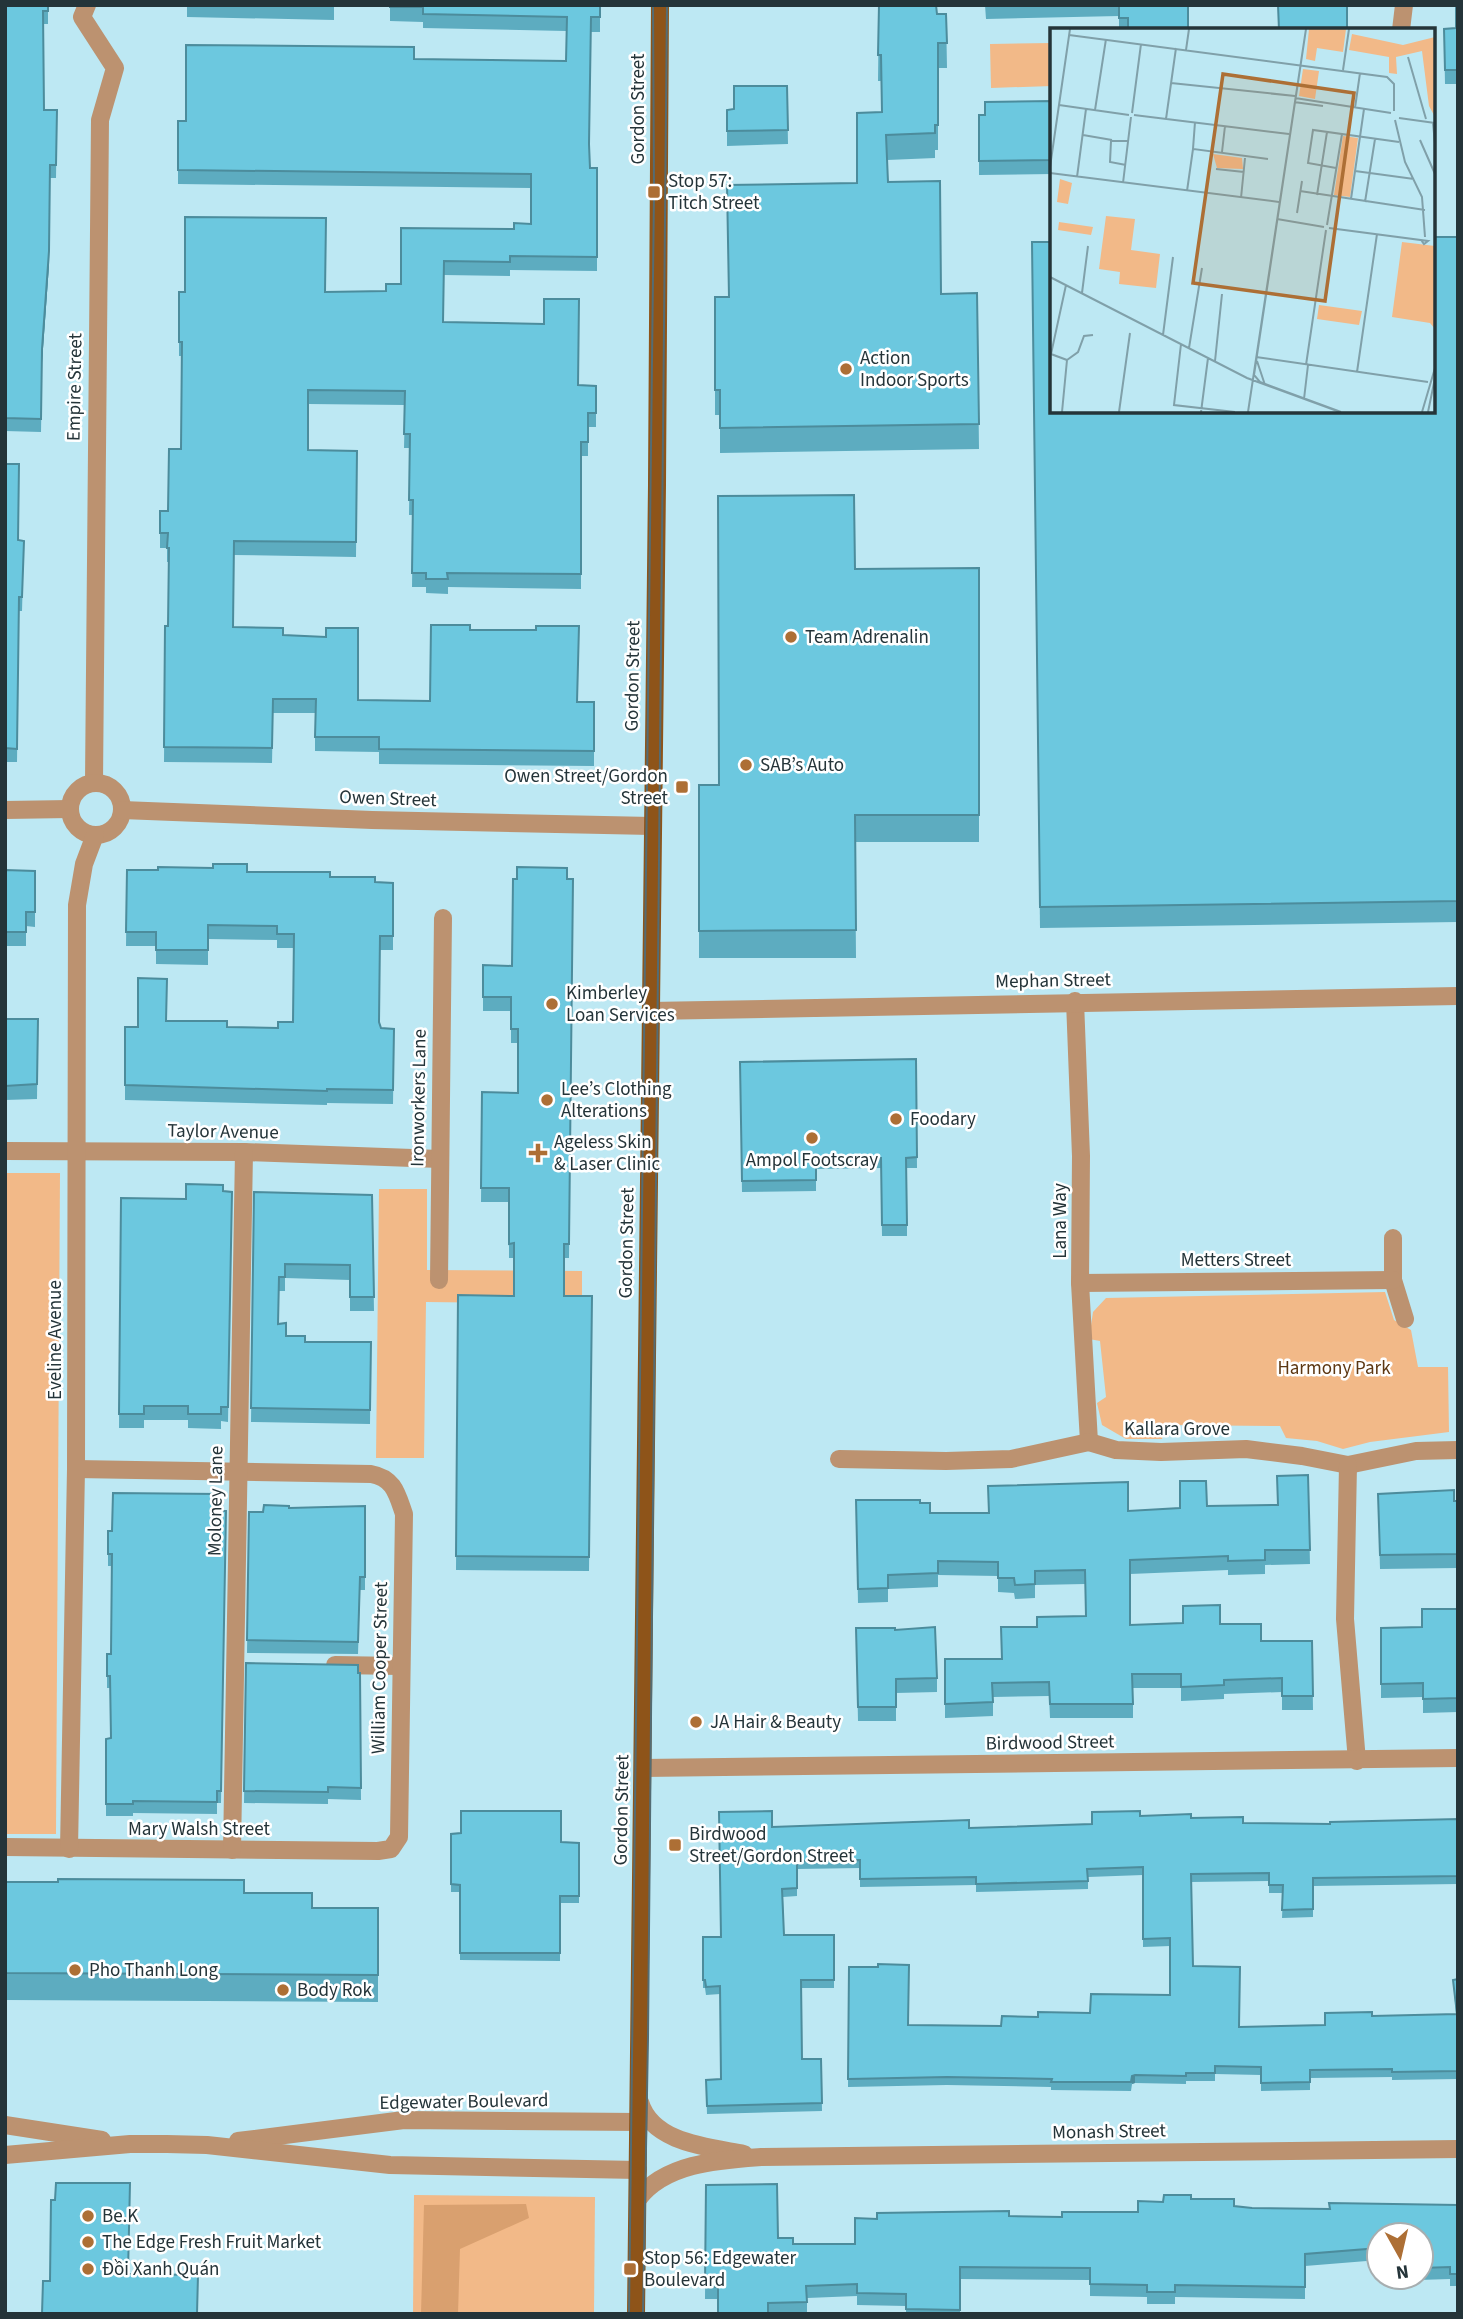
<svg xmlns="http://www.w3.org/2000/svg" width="1463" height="2319" font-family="'Source Sans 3',sans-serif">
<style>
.green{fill:#f2b988}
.forest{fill:#d9a06f}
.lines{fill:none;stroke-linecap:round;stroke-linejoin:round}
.street{stroke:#bc9270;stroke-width:18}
.primary{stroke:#8e5419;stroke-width:18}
.tram{stroke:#546c73;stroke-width:2}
.wall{fill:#5dacc0}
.shaded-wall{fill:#4c8c9c}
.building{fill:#6cc8df;stroke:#4c8c9c;stroke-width:2}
.poi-dot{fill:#ad6f35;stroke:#fff;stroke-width:2.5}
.labels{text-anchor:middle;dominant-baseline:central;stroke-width:5;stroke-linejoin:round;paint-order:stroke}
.street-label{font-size:19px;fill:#243439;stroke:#fff}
.poi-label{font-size:19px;fill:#243439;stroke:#fff;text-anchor:start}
.park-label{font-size:19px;fill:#5d3712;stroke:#fff}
.inset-road{fill:none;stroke:#80a0a9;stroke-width:2}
.view{fill:#ad6f35;fill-opacity:0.15;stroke:#ad6f35;stroke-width:3.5}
.inset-edge{fill:none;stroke:#243439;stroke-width:3.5}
</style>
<rect width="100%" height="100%" fill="#bde8f3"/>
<g class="green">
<path d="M1052,43V86L991,88L990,44Z"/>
<path d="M5,1173H60L56,1834H5Z"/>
<path d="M379,1189H427V1270L582,1271V1304L426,1302L424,1458H376Z"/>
<path d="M1385,1292L1394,1320L1411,1330L1418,1367H1448L1449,1432L1370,1442L1343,1449L1317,1441L1286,1438L1280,1426L1166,1425L1162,1439H1126L1102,1425L1097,1403L1106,1397L1100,1341L1089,1339L1093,1312L1106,1298Z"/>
<path d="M414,2195L595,2197L594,2314H413Z"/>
</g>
<path class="forest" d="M526,2204L529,2218L460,2249L458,2314H421L424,2205Z"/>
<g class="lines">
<g class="street">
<path d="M87,5L82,17L115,68L100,120L94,782"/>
<path d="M1401,30L1404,5"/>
<circle cx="96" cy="809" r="26"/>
<path d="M5,810L70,809"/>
<path d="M122,810L372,820L652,826"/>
<path d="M1075,1001L1081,1156L1080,1283L1089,1442"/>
<path d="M650,1011L1458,996"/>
<path d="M5,1151L244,1152L440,1159"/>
<path d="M1393,1238V1280L1405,1319"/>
<path d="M439,1280L443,918"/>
<path d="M1080,1283L1393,1280"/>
<path d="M839,1459L946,1461L1011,1459L1089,1442L1116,1450L1161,1452L1246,1449L1302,1456L1348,1465L1416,1451L1458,1450"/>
<path d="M1348,1465L1345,1619L1357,1761"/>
<path d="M335,1665L401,1666"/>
<path d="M643,1768L1458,1758"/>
<path d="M5,1847L378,1851L391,1849L399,1837L404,1514C397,1494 394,1478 371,1474L76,1469"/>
<path d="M69,1849L76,1469L77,905L84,864L95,835"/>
<path d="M232,1850L244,1152"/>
<path d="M640,2102C652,2143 708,2147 744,2154"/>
<path d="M5,2125L102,2140"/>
<path d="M238,2141L404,2120L639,2122"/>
<path d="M5,2155L130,2144H167L207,2145L390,2165L638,2170"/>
<path d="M638,2199C665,2163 719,2160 761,2157L1458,2149"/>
</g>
<path class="primary" d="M636,2314L657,485L660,5"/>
<g class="tram">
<path d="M629,2314L654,192L653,5"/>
<path d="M643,2314L648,2038L667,5"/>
</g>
</g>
<g class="wall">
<path d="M5,5H48V24H43L44,110H57L56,178H50L49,265L42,362L41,432L5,431Z"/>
<path d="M187,5H334V20L187,17Z"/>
<path d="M390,5H600V32H591L589,148L590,168H597V271L510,270V276L444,275L443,322L578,385L596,386V427H588V456H581V589L448,587V594L426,593V587H412L413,515H409L410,448H404L405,405L308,404V450L357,451L356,557L234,555L233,627L283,635L358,700L430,701L470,630L578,702H594V766L379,764V752L315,751V713H273L272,763L164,762L165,626H168L169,562H167V548H160V511H168L181,449L182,356H179V292L386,291L401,284V228L514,229L531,224V188L178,184V121H186L414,59L566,61V31L423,28V22L390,21Z"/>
<path d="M879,5L937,14H946L947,68H938V150H935V158L887,160L888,182L941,294L977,293L979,449L720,453V415H715V297H728L857,183L882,112L881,81H878Z"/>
<path d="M985,5H1188V30H1119V16L986,19Z"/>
<path d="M1458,5V84H1445L1444,29L1456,28Z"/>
<path d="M787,86L788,144L727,146V110L734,109Z"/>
<path d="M1052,101V174L979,175V115H985Z"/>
<path d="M1458,237V922L1040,928L1032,242Z"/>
<path d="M5,464L19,540L24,541L22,611H19L17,762H5Z"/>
<path d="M979,568V842H855L856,958H699V785H719L855,569Z"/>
<path d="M5,870L35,871V927L26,926V946H5Z"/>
<path d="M127,870L247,872L330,877L375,882L393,883V950H380L379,1022L381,1028L394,1029L393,1104L327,1103V1105L125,1100V1027H138L166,1021L227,1027L278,1028L293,1022L294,948H277V940L208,939V965L156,964V946H126Z"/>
<path d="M567,879H573L569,1258H564V1296H592L589,1571L456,1570L458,1295L514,1296V1258H509V1202H481L482,1092L518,1093V1043H511V1011H483V965L512,966Z"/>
<path d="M5,1019H38L37,1099L5,1100Z"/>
<path d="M916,1059L917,1168H907V1236H882L881,1168L816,1169V1191L742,1192L740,1062Z"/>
<path d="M223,1191L232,1192L228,1422L221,1421V1429L188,1428V1420H144V1428H119L121,1198H186Z"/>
<path d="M254,1192L372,1195L374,1311H350V1280L285,1278V1291H279V1324L286,1336L305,1342H371L370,1424L251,1422Z"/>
<path d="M1308,1475L1310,1564L1265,1565V1574L1228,1575V1570L1130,1574V1625L1220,1624L1261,1641H1312L1313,1710H1282V1692L1224,1694V1699L1181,1701V1688H1133V1718H1050L1049,1696L993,1697V1716L945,1718V1659H1001L1037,1627L1086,1616L1085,1584L1035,1585V1598L1015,1599L1014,1593L998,1592V1576L938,1575V1587L888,1589V1602L858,1603L856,1500L920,1503L930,1513H989L988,1486L1128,1511L1207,1506L1278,1505Z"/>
<path d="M1378,1494L1458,1501V1568L1380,1569Z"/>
<path d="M365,1506V1590H360L358,1654L247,1653L249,1512H263L289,1508Z"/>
<path d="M219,1511H226L221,1803H217V1814L133,1813V1816H106V1739L111,1738L110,1688H107V1676L111,1654L112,1566H108V1531Z"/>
<path d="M1458,1609V1712L1423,1713V1697L1381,1698V1628L1422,1627Z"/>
<path d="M856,1628L895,1630L937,1678V1692L896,1693V1721H858Z"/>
<path d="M246,1663L360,1673L361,1800L328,1799V1804L244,1803Z"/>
<path d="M1140,1816L1191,1818L1243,1823L1330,1824L1458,1819V1884L1313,1886V1917L1282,1918L1283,1893H1269V1881L1191,1882L1193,1966L1239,2027L1325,2025L1372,2016L1456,2014L1453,1980L1458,1979V2079L1392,2080V2077L1310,2078V2090L1261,2091V2075L1215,2074V2081H1186V2084L1135,2083L1132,2084L1131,2091L1051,2090V2087L947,2085L848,2087L849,1967L908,2025L1001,2026L1038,2017L1090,2013L1170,1995V1946L1143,1947V1875L1088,1877V1889L976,1892V1885L860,1887V1868L797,1869V1896L783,1897L784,1935H834V1988H801L802,2059H821L822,2111L707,2114L706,2080L721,2079L720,1994L706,1995L705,1988H703V1937H720L772,1827L969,1828L1092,1824Z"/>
<path d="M451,1834L561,1842L579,1843V1903H560V1961L460,1960V1892H451Z"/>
<path d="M5,1882L244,1893L312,1908H378V2002L5,2000Z"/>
<path d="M706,2185L778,2238L793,2244H855L877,2219L1009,2216L1062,2217L1138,2212L1163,2202L1191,2199L1234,2206L1252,2208L1330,2209L1458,2205V2286H1450V2279L1387,2281V2277H1421V2235H1379V2260L1305,2266V2299L1175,2297V2304H1147V2297L1090,2296V2280L960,2279V2314H906V2306L857,2305V2296L807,2298V2314H718V2299H705Z"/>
</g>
<g class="shaded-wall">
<path d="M50,165L49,265L42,362L41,432L42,349Z"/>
<path d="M1135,2075V2083L1132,2084V2076Z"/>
</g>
<g class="building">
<path d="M5,5H48V11H43L44,110H57L56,165H50L49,251L42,349L41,419L5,418Z"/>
<path d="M390,5H600V17H591L589,144L590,168H597V257L510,256V262L444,261L443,322L544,324V299H579L578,385L596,386V413H588V442H581V574L447,573L448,579H426V573H412L413,500H409L410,434H404L405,391L308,390V450L357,451L356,542L234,541L233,627L283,628V635L326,637V628H358V700L430,701L431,625H470V630H536V626H579L577,702H594V751L379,749V737H315L316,699H273L272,748L164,747L165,626H168L169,548H167L168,533H160V511H168L169,449H181L182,342H179V292H185V217L326,218L325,292L386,291V284H401V228L514,229V223L531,224V174L178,170V121H186V45L414,47V59L566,61L567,17L423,14V7H390Z"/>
<path d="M879,5H936L937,14H946L947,43H938V125H935V133L886,135L888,182L940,181L941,294L977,293L979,424L720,428V390H715V297H729L727,185L857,183V113L882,112L881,55H878Z"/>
<path d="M1119,5H1188V30H1128V18H1119Z"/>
<path d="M1278,5H1347V30H1279Z"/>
<path d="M1456,5H1458V70H1445L1444,29L1456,28Z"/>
<path d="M734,86H787L788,130L727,131V110L734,109Z"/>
<path d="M1052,101V160L979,161V115H985V102Z"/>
<path d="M1433,237H1458V901L1040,907L1032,242H1052V411H1433Z"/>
<path d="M5,464H19L18,540L24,541L22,597H19L17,749L5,748Z"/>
<path d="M854,495L855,569L979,568V815H855L856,930L699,931V785H719L718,496Z"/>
<path d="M213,864H247V872H330V877H375V882L393,883V936H380L379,1022L381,1028L394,1029L393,1090L327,1089V1091L125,1085V1027H138V978L167,979L166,1021H227V1027L278,1028V1022H293L294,934H277V926L208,925V950H156V932H126L127,870H158V867L213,868Z"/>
<path d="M517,867L567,868V879H573L569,1244H564V1296H592L589,1557L456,1556L458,1295L514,1296V1243L509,1244V1188H481L482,1092L518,1093V1029H511V997H483V965L512,966L513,879H517Z"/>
<path d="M5,870L35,871V912H26V932H5Z"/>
<path d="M5,1019H38L37,1084L5,1086Z"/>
<path d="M916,1059L917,1157L906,1158L907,1225H882L881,1158L816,1159V1180L742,1181L740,1062Z"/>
<path d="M186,1184L223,1185V1191L232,1192L228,1407H221V1414H188V1406H144V1414H119L121,1198L186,1199Z"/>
<path d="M254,1192L372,1195L374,1297H350V1265L285,1264V1277H279L278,1324L286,1323V1336H305V1342H371L370,1410L251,1408Z"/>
<path d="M1308,1475L1310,1550H1265V1560L1228,1561V1556L1130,1560V1625L1183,1623V1606L1220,1605V1624H1261V1641H1312L1313,1696H1282V1678L1224,1680V1685L1181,1687V1674H1132L1133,1704H1050L1049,1682L992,1683L993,1702L945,1704V1659H1002L1001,1627H1037V1617L1086,1616L1085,1570L1035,1571V1584L1015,1585L1014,1578H998V1562L938,1561V1573L888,1575V1588L858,1589L856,1500H920V1503H930V1513H989L988,1486L1128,1482V1511L1180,1508V1481H1206L1207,1506L1278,1505L1277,1476Z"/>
<path d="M1454,1490V1501H1458V1554L1380,1555L1378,1494Z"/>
<path d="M113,1493L219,1494V1511H226L221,1791H217V1802L133,1801V1804H106V1739L111,1738L110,1676H107V1654H111L112,1554H108V1531H112Z"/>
<path d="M264,1505L289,1506V1508L365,1506V1577H360L358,1642L247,1640L249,1512H263Z"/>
<path d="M1422,1609H1458V1698L1423,1699V1683L1381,1684V1628L1422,1627Z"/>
<path d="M935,1627L937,1678L896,1679V1707H858L856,1628H895V1630Z"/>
<path d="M246,1663L358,1665V1673H360L361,1788L328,1787V1792L244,1791Z"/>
<path d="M461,1811H561V1842L579,1843V1896H560V1953H460V1885L451,1884V1834L461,1833Z"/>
<path d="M772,1811V1827L969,1820V1828L1092,1824V1812L1140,1811V1816L1191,1814V1818L1243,1817V1823L1330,1824V1822L1458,1819V1876L1313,1878V1909L1282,1910L1283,1885H1269V1873L1191,1874L1193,1966L1240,1967L1239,2027L1325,2025V2013L1372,2012V2016L1457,2014L1453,1980L1458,1979V2071L1392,2072V2069L1310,2070V2082L1261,2083V2067L1215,2066V2073H1186V2076L1135,2075L1132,2076L1131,2082H1051L1052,2079L947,2077L848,2079L849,1967H878V1964L909,1965L908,2025L1001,2026L1002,2016L1038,2017V2012L1090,2013L1091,1994L1170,1995V1938L1143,1939V1867L1087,1869L1088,1881L976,1884V1877L860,1879V1860L797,1861V1888L782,1889L784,1935H834V1980H801L802,2059H821L822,2103L707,2106L706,2080L721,2079L720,1986L706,1987L705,1980H703V1937H721L719,1812Z"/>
<path d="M58,1879L244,1880V1893H312V1908H378V1975L5,1973V1882H58Z"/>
<path d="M56,2183H130L128,2274L198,2275L197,2314H42L43,2281H50L51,2200H55Z"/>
<path d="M777,2184L778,2238H793V2244H855V2218L877,2219V2213L1009,2211V2216L1062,2217V2212H1138V2201L1163,2202L1164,2195H1191V2199H1234V2206L1252,2208L1330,2209L1329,2203L1458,2205V2274H1450V2267L1421,2268V2235H1379V2248L1305,2254V2287L1175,2285V2292H1147V2285L1090,2284V2268L960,2267V2310L906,2309V2294L857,2293V2284L806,2286L807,2302L768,2303V2314H718V2287H705L706,2185Z"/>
</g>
<g class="poi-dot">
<rect x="647" y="185" width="14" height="14" rx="3.5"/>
<circle cx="846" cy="369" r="7"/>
<circle cx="791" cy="637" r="7"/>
<circle cx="746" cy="765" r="7"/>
<rect x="675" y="780" width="14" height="14" rx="3.5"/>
<circle cx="552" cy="1004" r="7"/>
<circle cx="547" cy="1100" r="7"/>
<circle cx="896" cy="1119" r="7"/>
<circle cx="812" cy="1138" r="7"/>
<path d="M534.5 1142.5h7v7h7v7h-7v7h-7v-7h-7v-7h7z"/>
<circle cx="696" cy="1722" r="7"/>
<rect x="668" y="1838" width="14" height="14" rx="3.5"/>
<circle cx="75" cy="1970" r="7"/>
<circle cx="283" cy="1990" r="7"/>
<circle cx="88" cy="2216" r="7"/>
<circle cx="88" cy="2242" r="7"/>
<circle cx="88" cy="2269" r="7"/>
<rect x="623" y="2262" width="14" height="14" rx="3.5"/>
</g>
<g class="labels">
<g class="street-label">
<text transform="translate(638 109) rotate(-90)">Gordon Street</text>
<text transform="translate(75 387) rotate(-89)">Empire Street</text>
<text transform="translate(633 676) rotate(-89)">Gordon Street</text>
<text transform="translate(388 799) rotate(2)">Owen Street</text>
<text transform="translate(1053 981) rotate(-1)">Mephan Street</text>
<text transform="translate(419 1098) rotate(-89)">Ironworkers Lane</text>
<text transform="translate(223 1132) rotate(1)">Taylor Avenue</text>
<text transform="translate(1060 1221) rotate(-90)">Lana Way</text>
<text transform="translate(627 1243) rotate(-89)">Gordon Street</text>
<text x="1236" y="1260">Metters Street</text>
<text transform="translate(55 1340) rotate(-90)">Eveline Avenue</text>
<text x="1177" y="1429">Kallara Grove</text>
<text transform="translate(216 1501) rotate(-89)">Moloney Lane</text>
<text transform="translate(380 1668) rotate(-89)">William Cooper Street</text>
<text transform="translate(1050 1743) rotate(-1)">Birdwood Street</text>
<text transform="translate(622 1810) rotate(-89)">Gordon Street</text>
<text x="199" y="1829">Mary Walsh Street</text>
<text transform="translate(464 2102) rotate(-1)">Edgewater Boulevard</text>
<text transform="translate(1109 2132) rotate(-1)">Monash Street</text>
</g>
<g class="poi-label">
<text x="668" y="181">Stop 57:<tspan x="668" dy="22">Titch Street</tspan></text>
<text x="860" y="358">Action<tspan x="860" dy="22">Indoor Sports</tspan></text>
<text x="805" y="637">Team Adrenalin</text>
<text x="760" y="765">SAB’s Auto</text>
<text x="668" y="776" text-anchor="end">Owen Street/Gordon<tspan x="668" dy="22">Street</tspan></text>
<text x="566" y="993">Kimberley<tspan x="566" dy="22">Loan Services</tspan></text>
<text x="561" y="1089">Lee’s Clothing<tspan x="561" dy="22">Alterations</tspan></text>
<text x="910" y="1119">Foodary</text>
<text x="554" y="1142">Ageless Skin<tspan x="554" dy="22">&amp; Laser Clinic</tspan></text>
<text x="812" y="1160" text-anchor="middle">Ampol Footscray</text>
<text x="710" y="1722">JA Hair &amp; Beauty</text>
<text x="689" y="1834">Birdwood<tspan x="689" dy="22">Street/Gordon Street</tspan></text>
<text x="89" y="1970">Pho Thanh Long</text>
<text x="297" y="1990">Body Rok</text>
<text x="102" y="2216">Be.K</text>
<text x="102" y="2242">The Edge Fresh Fruit Market</text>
<text x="644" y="2258">Stop 56: Edgewater<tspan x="644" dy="22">Boulevard</tspan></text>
<text x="102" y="2269">Đồi Xanh Quán</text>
</g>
<g class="park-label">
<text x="1334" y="1368">Harmony Park</text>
</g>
</g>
<g transform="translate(1050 28)">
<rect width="385" height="385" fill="#bde8f3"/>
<path d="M259,1H296L293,24L267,20L265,33L256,31ZM302,6L353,17L385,9V89L379,78L372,23L346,29L347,46L339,45V29L299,22ZM253,41L269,43L265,71L249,68ZM293,108L308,110L300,169L284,167ZM163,126L192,130L193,141L167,140ZM10,151L22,155L18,176L7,174ZM56,188L85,191L81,222L110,226L106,260L69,256L70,244L49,241ZM9,194L43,199L41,207L8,202ZM352,214L385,218V301L380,295L342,289ZM269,277L312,283L309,297L267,291Z" fill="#f2b988"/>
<path class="inset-road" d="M256,1L204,347L210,354L291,384M19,7L337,49L344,56V83M136,22L139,1M358,29L376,91M293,42L299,1M121,55L245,68M245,70L341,85M244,74L273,78M9,77L79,87M305,80L310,45M45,82L56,11M82,85L91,16M84,87L239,106M349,90L385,95M116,91L126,20M345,92L355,134L372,169L375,209M145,94L143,121L218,131M383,95L385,116M33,107L62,112M370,112L385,146M172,124L175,98M76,137L60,134L61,113H79M0,139L20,1M286,140L258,135L263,102L349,114M166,141L194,144M305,143L364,151M0,145L229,174M27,149L36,81M73,155L81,89M137,163L143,121M250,163L375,182M267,167L277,104M191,170L195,130M301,171L314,81M315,174L325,111M247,185L252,153M227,191L274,199M277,197L292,106M279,200L378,213L374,216L371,212M0,249L197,350L290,384M16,257L1,326L17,332M32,265L38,218M113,307L123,229M131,316L124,377L185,384M139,320L152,240M206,329L378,354M17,332L28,324L34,308L43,307M165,333L172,266M207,333L215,357M256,337L276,202M307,344L327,206M254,371L258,337M12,384L17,332M69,384L80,305M151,384L158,330M198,384L256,1M372,384L385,340M378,384L385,350"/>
<path class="view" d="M173,46L304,65L275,273L143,255Z"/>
<rect width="385" height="385" class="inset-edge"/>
</g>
<rect width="1463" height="2319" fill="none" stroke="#243439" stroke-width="14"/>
<g transform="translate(1400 2256) rotate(172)"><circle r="33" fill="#ffffff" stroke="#a7aeb0" stroke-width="2"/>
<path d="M0-5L12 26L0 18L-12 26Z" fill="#ad6f35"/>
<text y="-10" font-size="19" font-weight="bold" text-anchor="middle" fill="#243439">N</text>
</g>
</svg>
